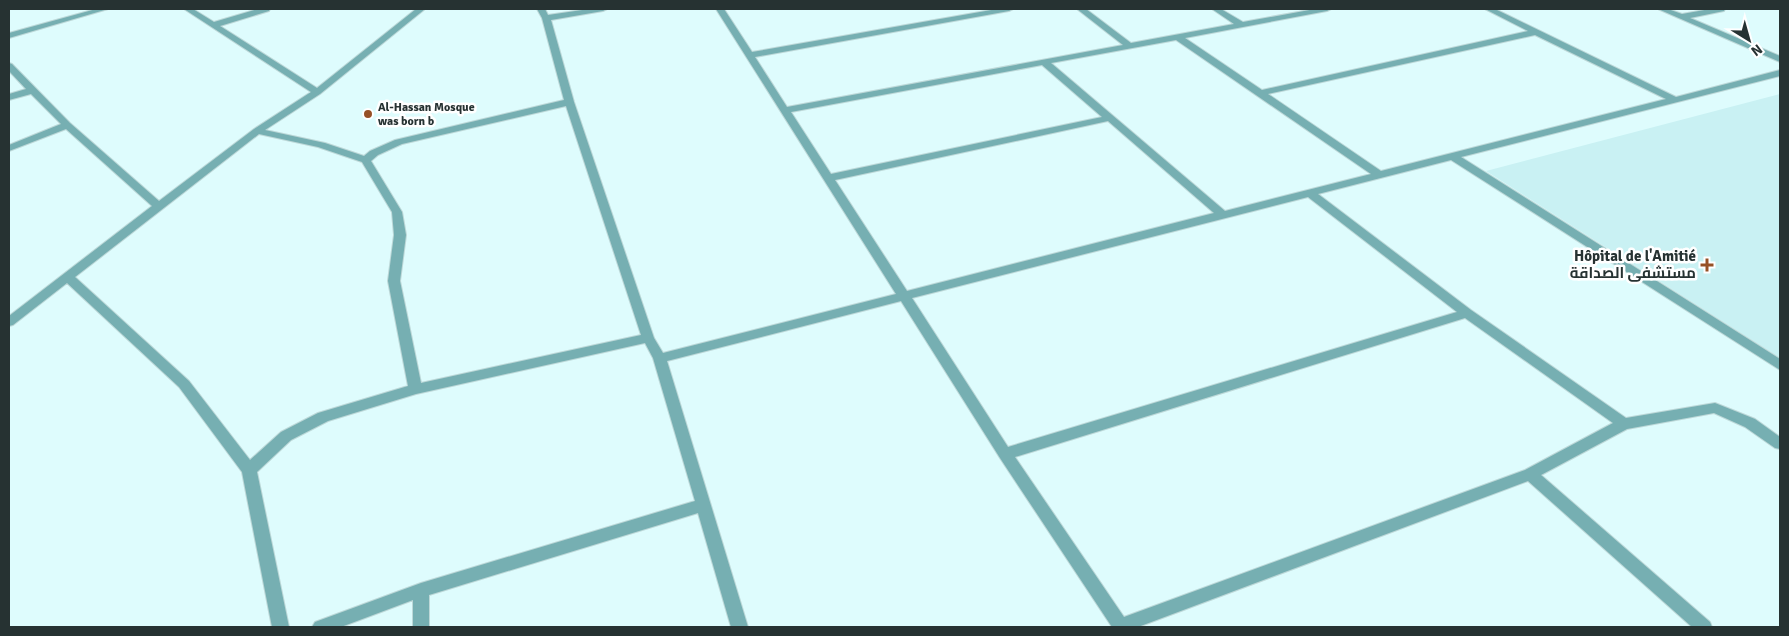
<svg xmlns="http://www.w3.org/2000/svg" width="1789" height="636" font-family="Signika,Cairo,sans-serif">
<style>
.built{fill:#c9f1f3}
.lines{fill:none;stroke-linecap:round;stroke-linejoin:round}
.minor-casing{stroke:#bdd8d8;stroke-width:2}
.minor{fill:#76afb2;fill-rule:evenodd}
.poi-dot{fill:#965126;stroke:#fff;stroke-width:2}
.labels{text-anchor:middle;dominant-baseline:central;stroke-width:5;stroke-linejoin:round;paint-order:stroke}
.far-poi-label{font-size:12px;font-weight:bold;fill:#263232;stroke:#fff;text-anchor:start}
.poi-label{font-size:15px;font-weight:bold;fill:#263232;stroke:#fff;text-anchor:end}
</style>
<rect width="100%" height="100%" fill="#defcfd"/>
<path class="built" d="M1780,94V358L1486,171Z"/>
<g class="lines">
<defs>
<g id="minor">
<path d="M96,9H108L9,38V33Z"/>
<path d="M184,9H193L214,22L258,9H270L269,11L220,26L317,88L416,9H425L320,94L265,130L325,143L364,156L370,151L395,140L564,100L542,18L537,9H545L548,15L589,9H607L603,11L551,20L574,102L654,338L663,353L896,294L716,9H724L752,52L997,9H1013L1009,11L755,57L787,107L1123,45L1077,9H1086L1131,43L1234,24L1212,9H1221L1243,22L1315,9H1331L1327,11L1185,38L1262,90L1528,31L1485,9H1495L1676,97L1780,70V76L1461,157L1780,359V370L1451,160L1318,194L1471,310L1626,418L1715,403L1755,419L1780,437V449L1775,448L1745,427L1714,413L1627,429L1541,475L1710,622L1712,627H1692L1528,481L1138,627H1112L1000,458L901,301L667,361L748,627H731L698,513L429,595V627H413V600L341,627H312L315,622L421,583L695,501L653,358L645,343L416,394L328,421L291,440L257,472L289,627H272L242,472L179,387L67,283L13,325L9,326V316L152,206L66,129L9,151V145L61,124L31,94L9,100V94L26,89L9,71V63L12,64L70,123L159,201L254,129L311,92ZM1535,35L1666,99L1381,171L1268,94ZM1176,40L1371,174L1225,211L1051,63ZM1042,65L1102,117L831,174L791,112ZM566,106L641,335L421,383L400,281L406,235L402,212L371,161L378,155L402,144ZM1108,121L1214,213L907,291L835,180ZM259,134L318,147L362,162L392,212L394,235L388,281L408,386L318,413L281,432L250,460L189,381L75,277ZM1308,197L1457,312L1008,447L912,298ZM1465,318L1613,423L1525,470L1124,617L1015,457Z"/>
<path d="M1658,9H1668L1682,14L1710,9H1725L1724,11L1690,18L1780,56V62Z"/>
</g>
</defs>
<use href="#minor" class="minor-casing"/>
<use href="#minor" class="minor"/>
</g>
<g class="poi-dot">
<circle cx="368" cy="114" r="5"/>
<path d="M1704.5 257.5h5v5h5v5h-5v5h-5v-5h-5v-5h5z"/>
</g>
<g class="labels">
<g class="far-poi-label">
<text x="378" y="107">Al-Hassan Mosque<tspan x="378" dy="14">was born b</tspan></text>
</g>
<g class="poi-label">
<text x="1696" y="256">Hôpital de l'Amitié<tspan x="1696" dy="17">مستشفى الصداقة</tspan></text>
</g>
</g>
<rect width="1789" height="636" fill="none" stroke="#263232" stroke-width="20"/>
<g transform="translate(1749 40) rotate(143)" stroke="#ffffff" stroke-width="4" paint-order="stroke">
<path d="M0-4L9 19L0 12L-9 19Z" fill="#263232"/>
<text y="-8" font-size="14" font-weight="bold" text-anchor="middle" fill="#263232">N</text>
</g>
</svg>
